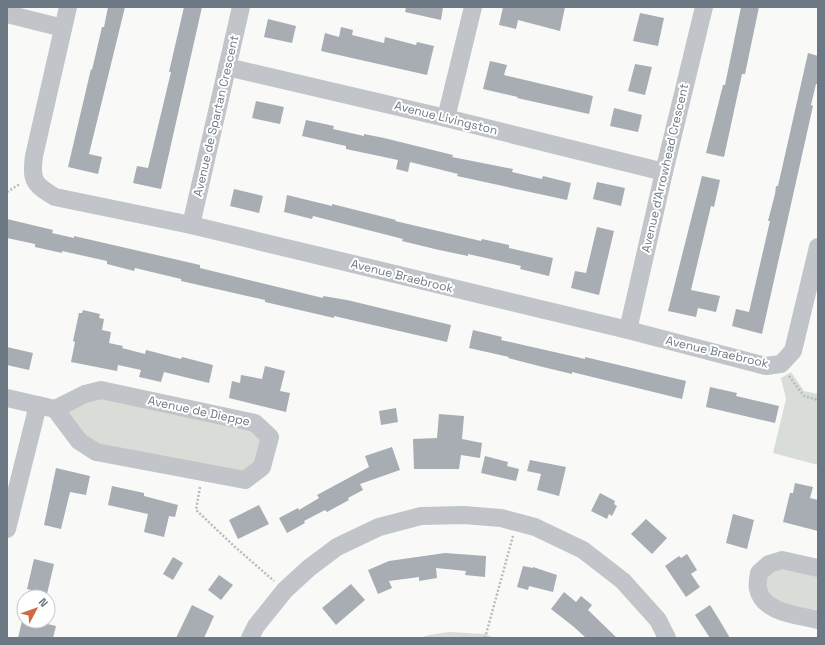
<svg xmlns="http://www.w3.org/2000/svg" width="825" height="645" font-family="'Space Grotesk',sans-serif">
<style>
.green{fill:#d9ddd7}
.building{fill:#a7adb3}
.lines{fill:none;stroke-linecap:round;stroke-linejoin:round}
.path{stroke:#b9bcbe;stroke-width:2.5;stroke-dasharray:2 2;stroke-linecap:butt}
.minor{stroke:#c1c4c8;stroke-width:18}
.labels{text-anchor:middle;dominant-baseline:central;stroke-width:4;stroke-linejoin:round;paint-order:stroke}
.street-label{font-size:12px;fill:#6c7884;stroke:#fff}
</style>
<rect width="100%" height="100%" fill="#f9f9f7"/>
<g class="green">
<path d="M791,372L804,391L818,394V465L773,453L786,399L781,378Z"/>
<path d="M85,394L255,423L270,437L245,480L96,452L55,409Z"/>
<path d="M769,564L818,568V620L771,608L759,573Z"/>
<path d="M449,632L486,634L494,638H419L429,635Z"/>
</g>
<g class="building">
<path d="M108,7H125L89,154L102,157L98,174L68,167L91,69L92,70L102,27H104Z"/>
<path d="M184,7H202L161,189L133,183L137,166L148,168L171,72H169Z"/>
<path d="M406,7H443L441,20L405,12Z"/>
<path d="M503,7H565L560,31L518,20L516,29L499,25Z"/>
<path d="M741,7H759L745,74H742L724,157L706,153L723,85H725Z"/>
<path d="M640,13L664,18L658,46L633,41Z"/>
<path d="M268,19L296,26L292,43L264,37Z"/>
<path d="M341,27L353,30L352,35L384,43L385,37L416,45L417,42L434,46L427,75L321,51L325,33L339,37Z"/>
<path d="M808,53L818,56V84H816L811,105L813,106L762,334L732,326L736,309L749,312L770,221H768L775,194L776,186H778Z"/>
<path d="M490,61L507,65L504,75L593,96L589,114L517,98L518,97L483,89Z"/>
<path d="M635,64L652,67L645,95L628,91Z"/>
<path d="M256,101L284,107L280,124L252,118Z"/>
<path d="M614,108L642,115L638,132L610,126Z"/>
<path d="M306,120L334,126L333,129L364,136V134L384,138L453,155L452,157L513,169L512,172L542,179L543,176L571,183L567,200L457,176L458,174L410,162L408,172L396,169L398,160L346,149V146L302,136Z"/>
<path d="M702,176L720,180L714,207L711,206L691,290L720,296L716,312L698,308L696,317L668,311Z"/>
<path d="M597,182L625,188L621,206L593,199Z"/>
<path d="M234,189L263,196L259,213L230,206Z"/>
<path d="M287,195L332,206V204L396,220L395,221L481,241L482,239L509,245V248L553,258L549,276L520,269L521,266L468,254V256L439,250L402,241L403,239L313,216L312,219L284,212Z"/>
<path d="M7,219L53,230L52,233L74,238V236L200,265V268L323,298V296L347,300L451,325L447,342L334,316V318L265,302V300L181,281V279L135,268L134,271L107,264V261L62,251V253L35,247V244L7,238Z"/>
<path d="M597,227L614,231L599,295L571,288L575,271L586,273Z"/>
<path d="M83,310L100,314L99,318L104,319L102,330L111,332L109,343L123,346L122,348L145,354L146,350L181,359L182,357L213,365L209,383L164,372L161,382L139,377L141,370L118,365L117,371L71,362L75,342L73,341L79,313H82Z"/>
<path d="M473,330L502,337L501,340L585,359V357L686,381L682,399L572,372V374L543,367L508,358L509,357L469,348Z"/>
<path d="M7,347L33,353L29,370L7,365Z"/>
<path d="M265,366L285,371L280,391L290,393L286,412L229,398L232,381L240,383L241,375L262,379Z"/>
<path d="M710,387L737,393L736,396L779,406L775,423L706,407Z"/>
<path d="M396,408L398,422L381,425L379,411Z"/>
<path d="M439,414L464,416L462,439L482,443L480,458L461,455L459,469H414L413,439L437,438Z"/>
<path d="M392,447L400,470L360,484L363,490L348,498L349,500L327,512L325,510L304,521L305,523L287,533L279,518L298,508L299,510L319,498L317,495L369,467L365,456Z"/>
<path d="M485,456L508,462L507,466L519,469L516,481L481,473Z"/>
<path d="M530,460L566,467L559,496L537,490L541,474L527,471Z"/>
<path d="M56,468L90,476L86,495L70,492L61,529L44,525Z"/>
<path d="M795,483L813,487L810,498L818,500V531L783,522L790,493H793Z"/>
<path d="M112,486L144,493V496L178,505L175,517L169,516L164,537L144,532L148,514L108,505Z"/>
<path d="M600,493L615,501L614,504L617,506L612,516L609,514L607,519L591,511Z"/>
<path d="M259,505L269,524L238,539L229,520Z"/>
<path d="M733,514L754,520L747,549L726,543Z"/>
<path d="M646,519L667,538L652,554L631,534Z"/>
<path d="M445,553L486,556L485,577L465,575L466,571L436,568L437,578L419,581V577L389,581L392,588L378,594L368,570L389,561Z"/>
<path d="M687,554L697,570L691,574L700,587L686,597L665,566L679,556L681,558Z"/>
<path d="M173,557L183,563L173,580L163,574Z"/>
<path d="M34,559L54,564L47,594L27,589Z"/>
<path d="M523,566L533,568V567L557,575L553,592L529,586L528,590L517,587Z"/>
<path d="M219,575L233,585L221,600L208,590Z"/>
<path d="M351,584L365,600L336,625L322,608Z"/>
<path d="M564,592L576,602L581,596L592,605L588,610L617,638H586L574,627L551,609Z"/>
<path d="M192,605L214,616L204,638H176Z"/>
<path d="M710,605L720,621L730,638H710L695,615Z"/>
<path d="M22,621H34L56,626L53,638H18Z"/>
</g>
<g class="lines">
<g class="path">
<path d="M7,192L20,184"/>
<path d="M789,376L804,396L818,400"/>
<path d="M200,487L196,510L235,547L274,581"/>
<path d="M485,638L513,536"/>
</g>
<g class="minor">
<path d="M68,7L34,156C31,180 33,184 55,197L191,225L628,330L766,366L781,364L793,351L818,247"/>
<path d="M7,14L63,28"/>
<path d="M227,67L446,118L664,172"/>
<path d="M446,118L473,7"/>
<path d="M191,225L241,7"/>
<path d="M628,330L664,172L704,7"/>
<path d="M7,398L55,409L79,441L96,452L245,480L262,467L270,437L255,423L101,390L85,394L55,409"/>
<path d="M7,529L38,405"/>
<path d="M818,568L782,560L769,564L759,573C758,578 757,584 758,589C763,613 798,615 818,620"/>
<path d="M250,638L256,626L285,590L309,568L337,547L379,527L421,516L464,515L501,518L535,527L583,550L623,581L658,620L667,638"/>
</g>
</g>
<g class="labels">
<g class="street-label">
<text transform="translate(216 116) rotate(-77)">Avenue de Spartan Crescent</text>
<text transform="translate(446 118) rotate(14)">Avenue Livingston</text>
<text transform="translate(665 168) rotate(-77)">Avenue d'Arrowhead Crescent</text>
<text transform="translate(402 276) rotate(14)">Avenue Braebrook</text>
<text transform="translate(717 352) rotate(13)">Avenue Braebrook</text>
<text transform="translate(199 411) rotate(12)">Avenue de Dieppe</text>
</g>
</g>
<rect width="825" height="645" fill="none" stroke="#6c7884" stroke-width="16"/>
<g transform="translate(36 609) rotate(49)"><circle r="19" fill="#ffffff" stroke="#c4c9ce"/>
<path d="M0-3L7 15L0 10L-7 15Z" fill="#d06941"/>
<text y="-6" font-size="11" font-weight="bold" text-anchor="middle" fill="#6c7884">N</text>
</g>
</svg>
